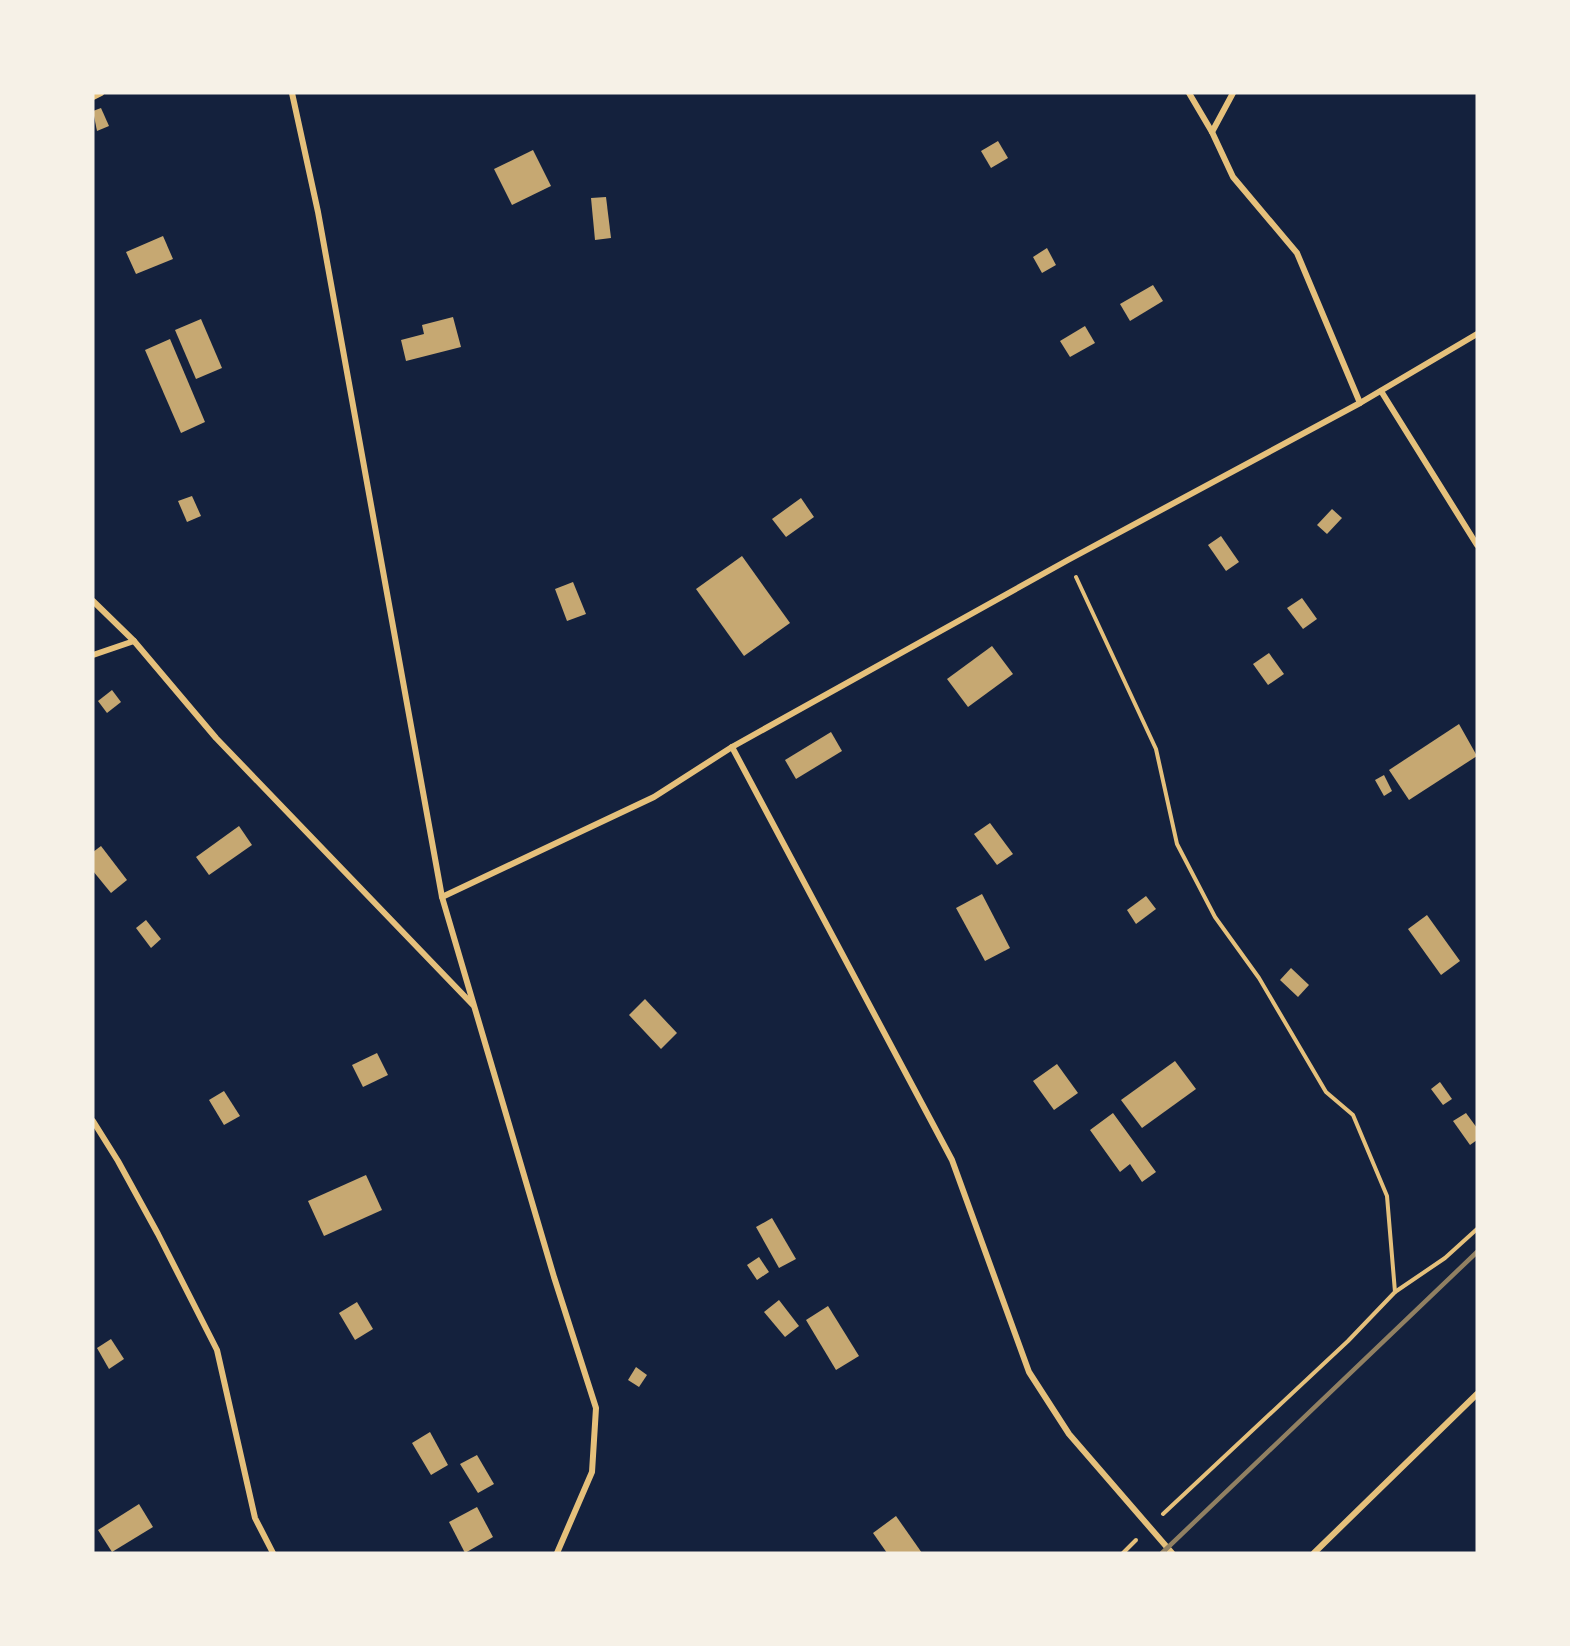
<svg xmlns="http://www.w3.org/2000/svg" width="1570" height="1646" font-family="'Archivo Narrow',sans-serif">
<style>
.building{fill:#c6a872}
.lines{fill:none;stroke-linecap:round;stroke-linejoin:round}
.path{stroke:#e5c07b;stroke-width:4}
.minor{stroke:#e5c07b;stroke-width:6}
.rail{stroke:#918062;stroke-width:4.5}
</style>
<rect width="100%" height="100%" fill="#14213d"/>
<g class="building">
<path d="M101,108L109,126L97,131L93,111Z"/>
<path d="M998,141L1008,158L991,168L981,151Z"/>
<path d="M533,150L551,186L512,205L494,169Z"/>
<path d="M606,197L611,238L595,240L591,198Z"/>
<path d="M163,236L173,259L136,274L126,252Z"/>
<path d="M1047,248L1056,265L1042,273L1033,257Z"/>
<path d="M1153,285L1163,301L1130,321L1120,304Z"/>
<path d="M453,317L461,347L406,361L401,340L424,334L422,325Z"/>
<path d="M201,319L222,368L196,379L175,330Z"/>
<path d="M1085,326L1095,343L1070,357L1060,341Z"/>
<path d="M170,339L205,422L181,433L145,350Z"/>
<path d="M192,496L201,516L187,522L178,501Z"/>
<path d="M801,498L814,517L786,537L772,519Z"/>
<path d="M1332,509L1342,518L1327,534L1317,525Z"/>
<path d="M1221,536L1239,562L1226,571L1208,545Z"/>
<path d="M742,556L790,623L744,656L696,589Z"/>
<path d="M573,582L586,614L567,621L555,589Z"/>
<path d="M1302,598L1317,619L1303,629L1287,608Z"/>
<path d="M992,646L1013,674L968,707L947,679Z"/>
<path d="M1269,653L1284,674L1268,685L1253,664Z"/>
<path d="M112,690L121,702L107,713L98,701Z"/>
<path d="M1459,724L1477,756L1409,800L1389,770Z"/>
<path d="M831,732L842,751L796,779L785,760Z"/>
<path d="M1384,775L1392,791L1384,796L1375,780Z"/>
<path d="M990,823L1013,854L997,865L974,834Z"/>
<path d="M239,826L252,845L209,875L196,857Z"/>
<path d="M101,846L127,880L111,893L93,871V852Z"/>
<path d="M982,894L1010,948L985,961L956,908Z"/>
<path d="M1146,896L1156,909L1136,924L1127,910Z"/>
<path d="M1427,915L1460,961L1441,975L1408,929Z"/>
<path d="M146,920L161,939L151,948L136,928Z"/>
<path d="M1291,968L1309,985L1298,997L1280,980Z"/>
<path d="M645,999L677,1033L661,1049L629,1015Z"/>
<path d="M377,1053L388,1075L363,1087L352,1065Z"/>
<path d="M1175,1061L1196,1089L1142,1128L1121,1100Z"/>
<path d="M1057,1064L1078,1093L1054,1110L1033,1081Z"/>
<path d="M1440,1082L1452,1099L1443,1105L1431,1089Z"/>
<path d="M224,1091L240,1116L224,1125L209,1100Z"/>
<path d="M1113,1113L1156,1172L1142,1182L1130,1164L1120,1172L1090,1130Z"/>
<path d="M1466,1113L1477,1128V1140L1470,1145L1453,1121Z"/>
<path d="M366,1175L382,1210L324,1236L308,1201Z"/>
<path d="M772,1218L796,1259L779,1268L756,1227Z"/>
<path d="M759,1257L769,1272L757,1280L747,1265Z"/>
<path d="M779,1300L799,1326L785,1337L764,1312Z"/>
<path d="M357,1302L373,1329L355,1340L339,1313Z"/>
<path d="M828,1306L859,1356L836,1370L806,1320Z"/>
<path d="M111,1339L124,1359L109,1369L97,1348Z"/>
<path d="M636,1367L647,1375L639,1387L628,1380Z"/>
<path d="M430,1432L448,1465L431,1475L412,1443Z"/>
<path d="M477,1455L494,1484L478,1493L460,1464Z"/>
<path d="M139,1504L153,1527L112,1552L98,1530Z"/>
<path d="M477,1507L493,1537L465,1553L449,1522Z"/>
<path d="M896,1516L922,1553H887L873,1533Z"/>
</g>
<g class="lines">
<g class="path">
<path d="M1076,577L1156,749L1177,844L1215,917L1259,978L1326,1092L1353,1115L1387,1196L1395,1292L1348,1341L1163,1514"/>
<path d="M1395,1292L1445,1258L1477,1229"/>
<path d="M1123,1553L1136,1540"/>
</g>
<g class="minor">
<path d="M292,93L318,212L442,897L554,1277L596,1408L592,1472L557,1553"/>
<path d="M1189,93L1212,132L1233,177L1297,253L1360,403"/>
<path d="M93,97L101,93"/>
<path d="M1212,132L1233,93"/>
<path d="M1381,391L1477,545"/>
<path d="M93,601L134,641L216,738L473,1005"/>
<path d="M93,655L134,641"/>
<path d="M732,747L952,1160L1029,1372L1069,1434L1172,1553"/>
<path d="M442,897L654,797L732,747L1068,560L1360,403L1477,334"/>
<path d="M93,1121L118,1161L158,1234L217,1350L255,1518L273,1553"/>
<path d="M1314,1553L1477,1394"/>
</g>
<path class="rail" d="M1162,1553L1477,1252"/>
</g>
<rect width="1570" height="1646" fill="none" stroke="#f6f1e7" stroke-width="189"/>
</svg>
